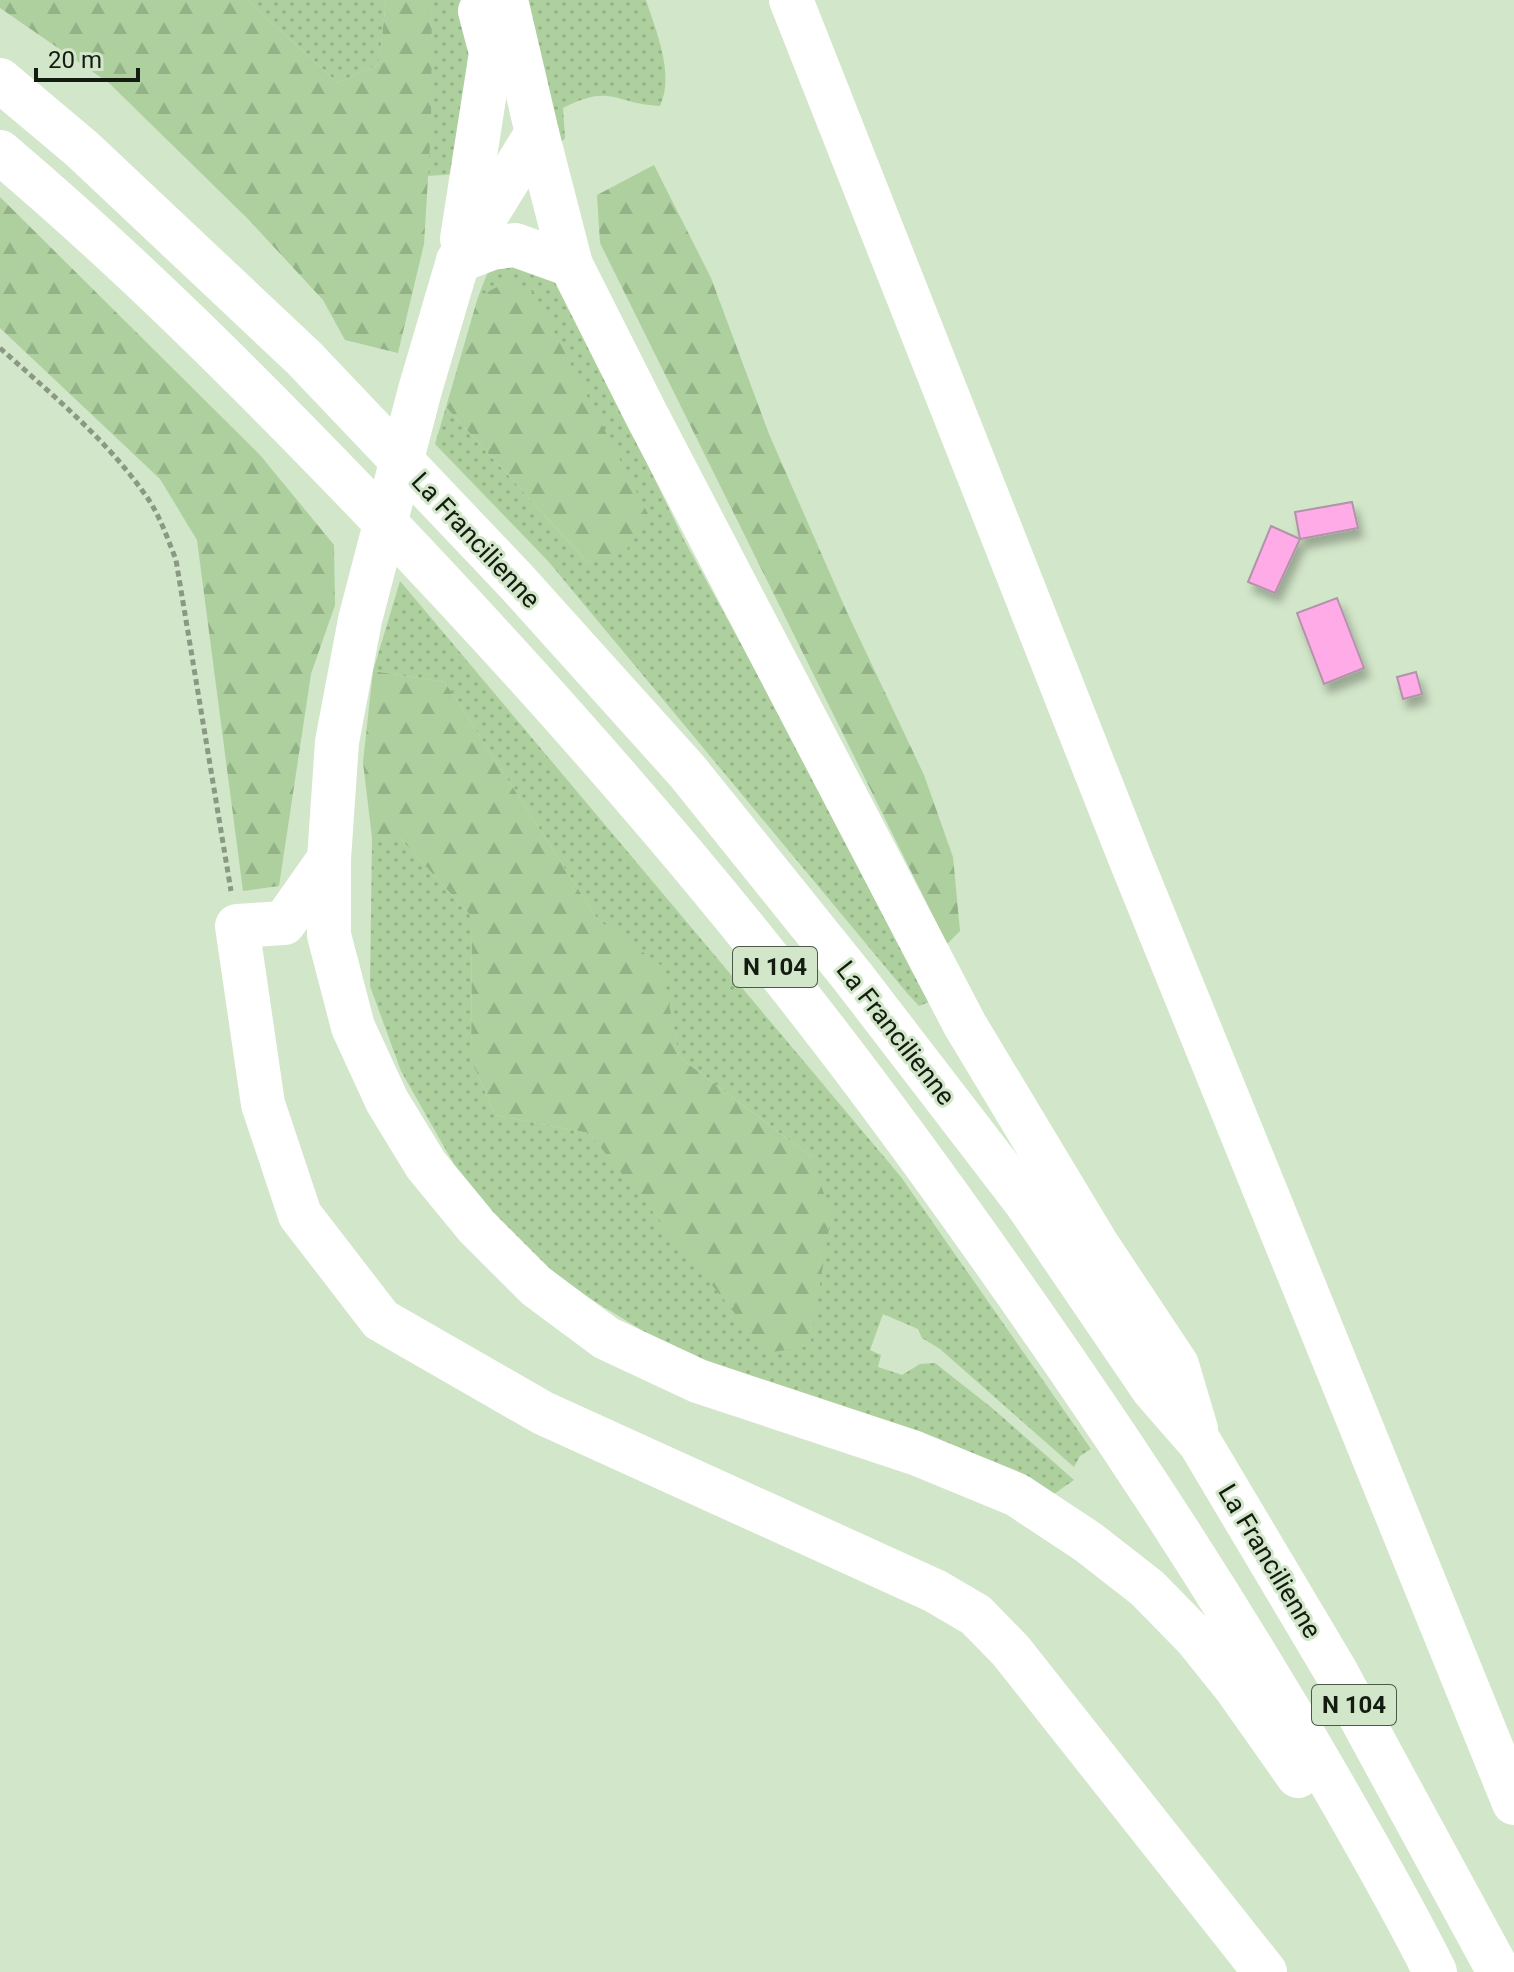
<svg xmlns="http://www.w3.org/2000/svg" width="1514" height="1972" font-family="Roboto,sans-serif">
<style>
.grass{fill:url(#grass-dots)}
.forest{fill:url(#forest-firs)}
.building{fill:#feabe8;stroke:#b194a8;stroke-width:2;filter:url(#shadow)}
.lines{fill:none;stroke-linecap:round;stroke-linejoin:round}
.path{stroke:#8a9983;stroke-width:5;stroke-dasharray:6 4;stroke-linecap:butt}
.minor{stroke:#fff;stroke-width:44}
.major{stroke:#fff;stroke-width:44}
.highway{stroke:#fff;stroke-width:44}
.labels{text-anchor:middle;dominant-baseline:central;stroke-width:6;stroke-linejoin:round;paint-order:stroke}
.shield{fill:#d2e6c9;stroke:#4d5948;stroke-width:2}
.shield-label{font-size:24px;font-weight:bold;fill:#141c11}
.street-label{font-size:26px;fill:#141c11;stroke:#d2e6c9}
</style>
<defs>
<pattern id="grass-dots" width="8" height="8" patternUnits="userSpaceOnUse" patternTransform="scale(2)"><rect width="8" height="8" fill="#add09e"/><path d="M2 2h.1M6 6h.1" fill="none" stroke="#94b287" stroke-width="1.8" stroke-linecap="round"/></pattern>
<pattern id="forest-firs" width="22" height="20" patternUnits="userSpaceOnUse" patternTransform="scale(2)"><rect width="22" height="20" fill="#add09e"/><path d="M5 1l3.5 6h-7zM16 11l3.5 6h-7z" fill="#94b287"/></pattern>
<filter id="shadow"><feDropShadow dx="5" dy="9" stdDeviation="4" flood-color="#0004"/></filter>
</defs>
<rect width="100%" height="100%" fill="#d2e6c9"/>
<g class="grass">
<path d="M247,0H386L379,64L338,83Z"/>
<path d="M432,0H464L475,51L455,174L428,176Z"/>
<path d="M519,0H646C656,31 675,75 660,106C614,104 612,83 563,108L565,138L557,147Z"/>
<path d="M494,257L548,265L563,288L684,540L847,837L929,1002L919,1006L907,993L548,561L435,444L446,407L588,563L627,548L647,513L510,281L478,297Z"/>
<path d="M400,581L901,1177L1091,1449L1080,1456L1074,1467L940,1349L922,1338L918,1329L883,1314L870,1350L881,1355L878,1367L902,1375L920,1364L935,1363L992,1408L1074,1480L1051,1496L692,1361L581,1293L484,1217L401,1071L370,986L372,838H400L472,917L471,1059L495,1115L589,1133L656,1213L812,1157L679,1057L661,966L598,920L445,682L373,671Z"/>
</g>
<g class="forest">
<path d="M0,0H247L338,83L379,64L386,0H432L431,127L424,244L398,353L345,340L323,300L249,220L109,83L0,8Z"/>
<path d="M654,165L711,278L769,434L846,610L924,775L953,857L960,931L947,944L600,243L597,195Z"/>
<path d="M0,197L260,455L334,545L335,605L311,674L279,886L243,891L197,540L160,479L0,328Z"/>
<path d="M510,280L534,293L648,514L627,549L589,564L446,407L478,297Z"/>
<path d="M373,671L445,682L598,920L662,966L679,1057L812,1157L831,1216L810,1346L767,1353L589,1133L495,1115L471,1059L472,917L400,838H372L363,762Z"/>
</g>
<g class="building">
<path d="M1352,502L1358,528L1300,539L1295,512Z"/>
<path d="M1271,526L1300,539L1275,593L1248,582Z"/>
<path d="M1337,598L1364,668L1324,684L1297,613Z"/>
<path d="M1416,672L1422,694L1403,699L1397,677Z"/>
</g>
<g class="lines">
<path class="path" d="M0,348C51,394 104,437 144,493C159,513 167,537 176,560L231,891"/>
<g class="minor">
<path d="M791,0L1130,858L1514,1803"/>
<path d="M329,859L284,923L237,926L263,1104L300,1215L381,1320L543,1413L935,1591L976,1615L1011,1651L1265,1972"/>
</g>
<path class="major" d="M329,859L337,742L360,620L420,390L458,261"/>
<g class="highway">
<path d="M0,80L82,149L304,358L515,580L687,771L852,976L1025,1201L1153,1389L1200,1443L1335,1670L1499,1972"/>
<path d="M537,133L571,265L646,414L965,1025L1098,1246L1177,1365L1196,1429"/>
<path d="M0,152C131,263 253,385 372,509C525,669 674,836 810,1011C899,1125 983,1243 1065,1362C1158,1497 1246,1635 1328,1777C1365,1842 1402,1905 1435,1972"/>
<path d="M462,239L491,53L480,11"/>
<path d="M458,261L537,133L506,0"/>
<path d="M458,261L492,248L515,245L571,265"/>
<path d="M329,859V935L353,1027L387,1101L426,1165L477,1227L536,1286L606,1338L698,1381L915,1453L1017,1495L1088,1542L1147,1588L1195,1637L1236,1688L1298,1776"/>
</g>
</g>
<g class="labels">
<g class="shield">
<rect x="733" y="947" width="84" height="40" rx="6"/>
<rect x="1312" y="1685" width="84" height="40" rx="6"/>
</g>
<g class="shield-label">
<text x="775" y="967">N 104</text>
<text x="1354" y="1705">N 104</text>
</g>
<g class="street-label">
<text transform="translate(476 540) rotate(47)">La Francilienne</text>
<text transform="translate(896 1033) rotate(52)">La Francilienne</text>
<text transform="translate(1270 1561) rotate(59)">La Francilienne</text>
</g>
</g>
<path d="M36 68v12h102v-12" fill="none" stroke="#141c11" stroke-width="4"/>
<text x="48" y="68" font-size="24" fill="#141c11" stroke="#d2e6c9" stroke-width="6" paint-order="stroke">20 m</text>
</svg>
